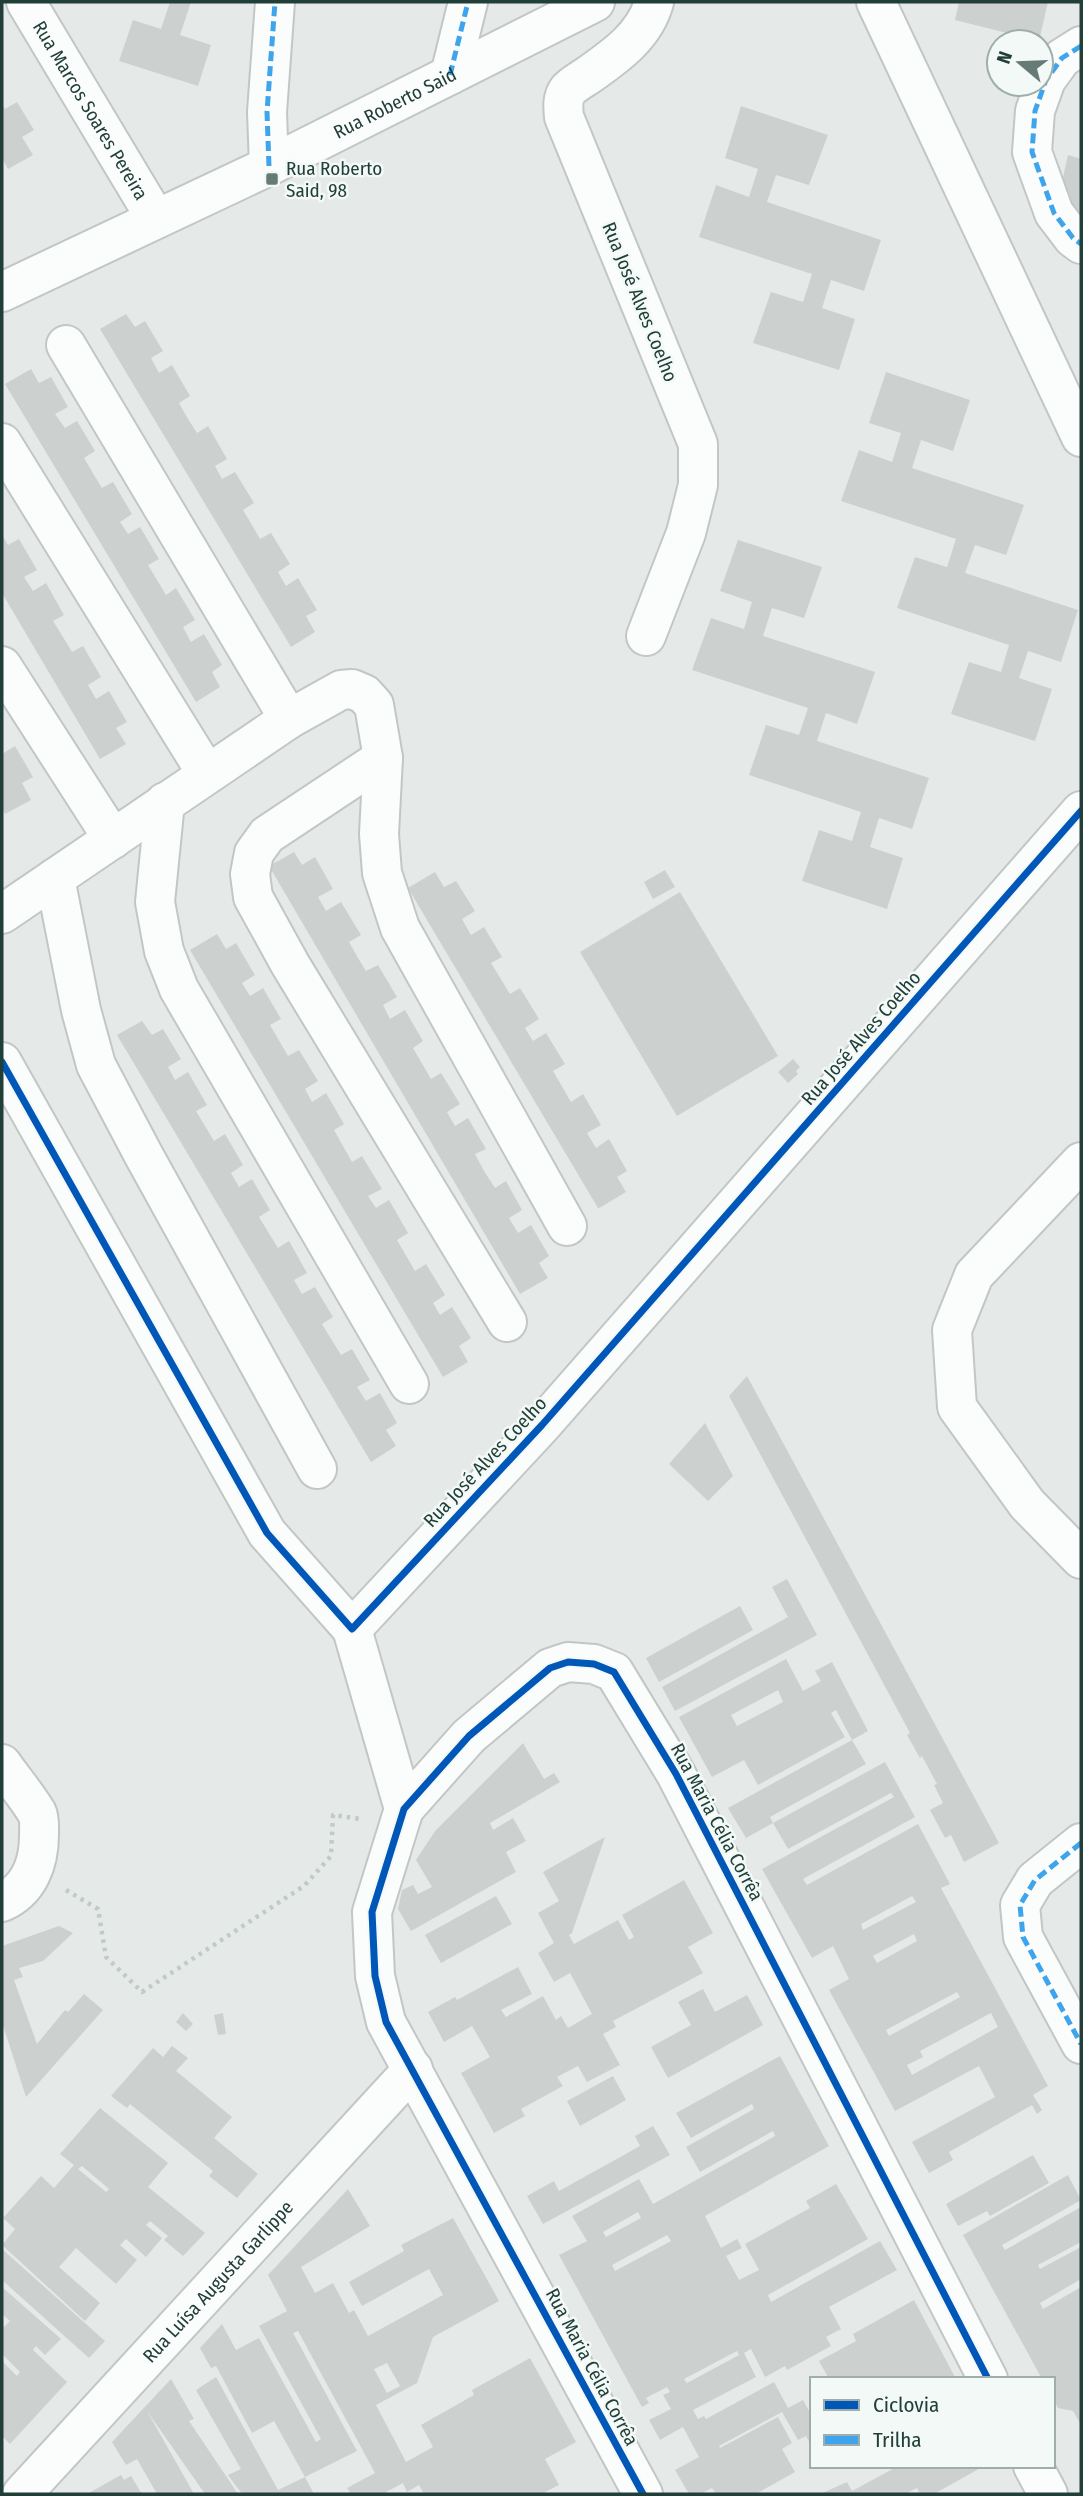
<svg xmlns="http://www.w3.org/2000/svg" width="1083" height="2496" font-family="'Fira Sans Condensed',sans-serif">
<style>
.building{fill:#ccd1cf;fill-rule:evenodd}
.lines{fill:none;stroke-linecap:round;stroke-linejoin:round}
.minor-casing{stroke:#c2c7c5;stroke-width:42}
.path{stroke:#c1cac8;stroke-width:4.5;stroke-dasharray:3.5 5;stroke-linecap:butt}
.minor{stroke:#fbfcfc;stroke-width:38}
.quiet{stroke:#3ea4ec;stroke-width:5;stroke-dasharray:10 5;stroke-linecap:butt}
.cycleway-casing{stroke:#f3f9f6;stroke-width:11}
.cycleway{stroke:#0057b8;stroke-width:7}
.poi-dot{fill:#667a76;stroke:#f3f9f6;stroke-width:2.5}
.labels{text-anchor:middle;dominant-baseline:central;stroke-width:5;stroke-linejoin:round;paint-order:stroke}
.street-label{font-size:19px;fill:#213e39;stroke:#f3f9f6}
.poi-label{font-size:19px;fill:#213e39;stroke:#f3f9f6;text-anchor:start}
</style>
<rect width="100%" height="100%" fill="#e5eae8"/>
<g class="building">
<path d="M170,2H191L180,35L211,45L198,86L119,61L133,20L161,29Z"/>
<path d="M959,2H1048L1039,41L955,20Z"/>
<path d="M17,102L34,130L22,137L33,155L8,169L2,158V103L5,109Z"/>
<path d="M741,106L828,135L809,185L776,175L767,202L881,240L864,291L831,280L822,308L855,319L839,370L753,343L771,292L803,302L812,274L699,237L716,185L749,197L758,169L725,158Z"/>
<path d="M1068,155L1081,159V215L1056,209Z"/>
<path d="M126,314L135,327L145,321L163,351L151,358L159,373L172,365L190,396L179,403L188,419L197,433L208,426L227,459L215,466L222,479L235,472L254,503L243,510L252,525L260,539L271,533L290,564L278,572L286,586L298,578L317,610L306,616L315,632L291,647L100,329Z"/>
<path d="M31,369L39,383L51,377L68,407L55,414L65,428L77,421L95,451L84,458L94,475L102,488L113,482L132,514L120,522L128,534L140,527L159,559L148,565L166,595L176,588L195,620L183,627L191,642L204,634L222,665L212,672L220,687L196,702L5,384Z"/>
<path d="M886,372L970,400L953,451L921,440L912,468L1024,505L1006,555L975,545L965,573L1078,610L1061,662L1028,651L1019,678L1052,689L1035,741L951,714L969,662L1001,672L1009,645L897,608L915,557L947,567L956,539L841,501L859,450L892,462L901,433L869,423Z"/>
<path d="M2,535L8,545L19,539L37,570L24,577L33,591L46,583L64,615L53,621L63,637L72,652L83,646L101,677L88,685L96,699L109,691L127,722L116,728L126,744L100,759L2,593Z"/>
<path d="M738,540L822,567L804,618L772,608L763,636L875,672L857,724L826,713L817,741L929,778L912,829L879,818L870,847L903,858L887,909L802,881L819,830L852,841L861,812L749,775L766,725L799,735L808,708L692,670L711,618L744,629L752,602L720,591Z"/>
<path d="M15,746L33,777L22,783L31,800L5,814L2,808V754Z"/>
<path d="M294,852L302,865L315,857L333,889L318,897L326,911L341,902L361,935L349,942L358,958L366,971L378,965L397,997L383,1005L390,1019L405,1010L423,1041L413,1048L431,1079L441,1073L460,1104L447,1112L455,1126L468,1118L486,1149L475,1154L484,1171L495,1188L506,1181L522,1210L509,1218L518,1233L531,1225L549,1256L539,1263L548,1278L520,1294L269,866Z"/>
<path d="M665,870L675,887L653,899L644,882Z"/>
<path d="M435,872L444,887L456,881L475,911L462,919L471,935L484,927L502,957L491,963L510,994L520,988L539,1019L525,1028L533,1041L546,1033L565,1064L553,1071L571,1102L583,1094L601,1125L587,1133L596,1148L609,1139L627,1171L617,1177L626,1192L601,1207L598,1208L408,888Z"/>
<path d="M680,892L778,1056L677,1116L580,952Z"/>
<path d="M217,934L226,949L236,943L255,975L242,983L250,996L263,988L281,1019L270,1025L288,1056L299,1050L318,1081L305,1089L312,1102L326,1093L344,1124L334,1130L352,1162L362,1156L382,1189L368,1196L376,1208L389,1200L408,1233L397,1240L415,1271L426,1264L445,1295L433,1303L440,1315L452,1307L471,1338L459,1346L468,1362L443,1377L190,950Z"/>
<path d="M142,1021L152,1035L163,1029L181,1059L168,1067L175,1080L188,1072L207,1105L196,1111L214,1141L225,1134L243,1165L231,1173L239,1187L252,1179L270,1210L259,1217L278,1248L289,1241L307,1273L294,1280L302,1294L315,1287L333,1317L322,1324L341,1355L352,1349L370,1380L357,1387L366,1401L380,1393L397,1423L386,1430L396,1446L371,1462L117,1035Z"/>
<path d="M793,1059L800,1067L796,1071L798,1074L788,1083L778,1072Z"/>
<path d="M747,1376L999,1843L964,1862L951,1835L945,1838L930,1810L943,1803L934,1785L937,1784L922,1756L920,1758L907,1735L910,1733L729,1396Z"/>
<path d="M705,1423L733,1476L708,1501L669,1464Z"/>
<path d="M787,1579L817,1635L675,1711L662,1687L788,1617L772,1587Z"/>
<path d="M740,1606L753,1630L659,1682L646,1658Z"/>
<path d="M786,1659L803,1691L821,1681L815,1671L832,1662L868,1731L852,1740L836,1710L831,1713L845,1737L758,1785L744,1760L712,1777L679,1717ZM778,1690L783,1702L737,1726L731,1715Z"/>
<path d="M852,1740L866,1764L770,1817L773,1823L746,1838L728,1808Z"/>
<path d="M523,1743L544,1779L554,1773L560,1782L490,1823L493,1830L513,1818L526,1841L506,1852L516,1872L411,1931L398,1909L402,1890L413,1885L418,1894L432,1887L416,1860L435,1831Z"/>
<path d="M885,1762L915,1817L803,1879L807,1885L918,1824L950,1884L941,1888L1048,2086L1033,2095L1042,2110L1037,2114L1032,2105L949,2152L953,2160L929,2173L912,2142L995,2097L979,2066L895,2111L829,1990L849,1979L833,1946L812,1958L762,1869L894,1797L891,1793L788,1849L773,1823ZM912,1896L916,1902L863,1930L861,1924ZM914,1934L917,1941L877,1963L873,1956ZM957,1992L960,1997L889,2036L886,2030ZM991,2013L998,2027L912,2075L907,2065L923,2057L920,2051Z"/>
<path d="M605,1837L572,1933L569,1935L574,1944L618,1920L629,1940L634,1937L622,1915L684,1880L713,1933L688,1947L703,1973L613,2021L616,2027L603,2034L620,2065L587,2082L578,2066L557,2077L563,2086L521,2109L525,2116L494,2133L461,2073L490,2057L472,2026L444,2042L428,2012L455,1997L457,2000L518,1967L532,1994L501,2010L506,2017L543,1996L556,2020L561,2016L568,2028L592,2014L570,1973L554,1982L538,1953L554,1943L538,1913L559,1901L543,1872Z"/>
<path d="M496,1896L512,1924L441,1963L425,1935Z"/>
<path d="M59,1926L73,1933L43,1961L19,1968L23,1977L14,1980L37,2044L65,2010L68,2012L84,1994L103,2010L26,2097L2,2022V1946Z"/>
<path d="M703,1989L715,2012L747,1995L763,2025L668,2078L651,2047L691,2025L678,2002Z"/>
<path d="M183,2013L193,2024L186,2031L176,2022Z"/>
<path d="M223,2013L226,2034L218,2035L214,2015Z"/>
<path d="M172,2046L188,2058L176,2071L232,2117L214,2138L258,2174L237,2198L209,2176L213,2171L130,2104L127,2108L111,2096L153,2048L163,2057Z"/>
<path d="M780,2056L829,2146L705,2216L721,2248L737,2239L742,2248L726,2256L739,2280L759,2270L745,2244L810,2208L806,2201L836,2184L868,2239L768,2295L771,2302L880,2241L897,2270L829,2307L841,2329L826,2337L831,2346L787,2370L785,2366L765,2377L751,2349L744,2353L756,2377L693,2410L698,2419L704,2416L706,2419L774,2382L788,2408L803,2400L812,2416V2447L806,2436L798,2440L782,2412L719,2446L720,2448L778,2417L792,2443L782,2449L795,2472L756,2494H716L712,2488L700,2494H689L675,2470L699,2457L683,2427L660,2440L649,2420L671,2409L663,2395L670,2392L667,2387L646,2398L649,2403L642,2407L559,2255L587,2241L572,2216L639,2179L653,2204L775,2136L773,2131L700,2172L686,2147L754,2109L752,2104L691,2138L676,2113ZM638,2212L641,2218L606,2237L603,2232ZM667,2235L671,2241L615,2271L612,2265ZM737,2351L739,2355L687,2383L684,2379Z"/>
<path d="M613,2076L626,2100L580,2126L567,2101Z"/>
<path d="M100,2108L168,2163L148,2187L205,2233L183,2256L164,2240L168,2236L150,2221L146,2225L162,2238L146,2257L126,2239L120,2245L137,2260L116,2284L76,2248L59,2267L100,2303L85,2321L2,2245L15,2229L3,2218L41,2176L54,2188L74,2165L60,2154ZM82,2166L109,2189L106,2192L78,2169Z"/>
<path d="M653,2126L670,2155L543,2224L527,2196L554,2181L559,2191L640,2146L635,2136Z"/>
<path d="M1033,2155L1049,2183L990,2216L987,2211L958,2226L946,2204Z"/>
<path d="M1068,2175L1081,2200L1002,2245L1005,2250L1081,2207V2242L1038,2265L1040,2269L1081,2247V2279L1040,2303L1043,2309L1081,2287V2425L1073,2411L1058,2408L1053,2399V2379H1042L963,2235Z"/>
<path d="M348,2189L370,2226L301,2267L315,2293L333,2283L349,2313L354,2310L368,2336L443,2295L429,2269L362,2306L349,2282L404,2251L401,2245L453,2218L499,2301L433,2337L417,2383L376,2405L406,2462L433,2447L421,2425L474,2395L472,2390L530,2358L576,2442L545,2459L559,2485L541,2494H424L419,2485L407,2492L403,2483L386,2492L387,2494H351L347,2488L375,2473L298,2331L293,2333L357,2451L305,2477L274,2421L252,2433L216,2366L211,2368L200,2348L222,2324L236,2350L259,2338L316,2442L321,2439L259,2326L287,2311L268,2275ZM387,2363L400,2386L387,2393L374,2369Z"/>
<path d="M2,2249L105,2341L89,2358L2,2280Z"/>
<path d="M2,2287L61,2339L45,2355L36,2346L33,2350L67,2382L10,2444L2,2436V2361L17,2376L20,2372L2,2354V2325L4,2327L10,2321L2,2314Z"/>
<path d="M914,2300L956,2379H829L819,2361L856,2341L853,2334Z"/>
<path d="M216,2377L278,2490L305,2477L314,2494H242L228,2475L241,2469L196,2390Z"/>
<path d="M171,2379L194,2419L189,2421L238,2494H205L147,2411L194,2494H157L137,2459L126,2465L112,2442Z"/>
<path d="M898,2466H984L934,2494H920L917,2488L905,2494H820L847,2482L852,2491Z"/>
<path d="M121,2475L124,2480L131,2476L142,2494H87Z"/>
</g>
<g class="lines">
<defs>
<g id="minor">
<path id="s1" d="M26,2L156,219"/>
<path d="M876,2L1081,437"/>
<path d="M1081,46L1062,58L1046,80L1035,111L1032,152L1054,213L1073,238L1081,244"/>
<path d="M450,75L468,2"/>
<path d="M269,166L267,112L275,2"/>
<path id="s2" d="M2,292L269,166L595,2"/>
<path d="M66,345L289,719"/>
<path d="M2,443L207,774"/>
<path d="M646,636L686,533L698,485V444L564,117C563,107 562,98 568,90C573,84 583,79 590,74C617,55 645,35 654,2"/>
<path d="M2,666L113,839"/>
<path d="M383,758L267,835L254,853L250,874L253,897L290,964L507,1322"/>
<path d="M165,802L155,902L164,951L179,989L409,1384"/>
<path d="M55,878L81,1010L96,1065L143,1154L317,1469"/>
<path d="M2,914L289,719L341,690L352,689L364,694L374,705L383,758L379,834L382,873L400,928L567,1226"/>
<path d="M2,1062L267,1533L352,1629L542,1425L1081,811"/>
<path d="M1081,1162L974,1275L952,1330L957,1407L1027,1504L1081,1559"/>
<path d="M352,1629L404,1809"/>
<path d="M2,1764C13,1780 27,1796 37,1813C40,1819 39,1828 39,1835C39,1863 29,1890 2,1902"/>
<path d="M1081,1843L1035,1880L1020,1905L1023,1937L1081,2044"/>
<path d="M1033,2466L1048,2494"/>
<path id="s3" d="M22,2494L413,2069"/>
<path d="M643,2494L386,2022L375,1976L372,1912L404,1809L469,1736L550,1668L568,1662L594,1664L614,1672L676,1774L988,2379"/>
</g>
</defs>
<use href="#minor" class="minor-casing"/>
<path class="path" d="M66,1890L98,1909L106,1957L142,1992L304,1886L331,1856L333,1815L360,1819"/>
<use href="#minor" class="minor"/>
<g class="quiet">
<path d="M1081,46L1062,58L1046,80L1035,111L1032,152L1054,213L1073,238L1081,244"/>
<path d="M450,75L468,2"/>
<path d="M269,166L267,112L275,2"/>
<path d="M1081,1843L1035,1880L1020,1905L1023,1937L1081,2044"/>
</g>
<defs>
<g id="cycleway">
<path d="M2,1062L267,1533L352,1629L542,1425L1081,811"/>
<path d="M643,2494L386,2022L375,1976L372,1912L404,1809L469,1736L550,1668L568,1662L594,1664L614,1672L676,1774L988,2379"/>
</g>
</defs>
<use href="#cycleway" class="cycleway-casing"/>
<use href="#cycleway" class="cycleway"/>
</g>
<rect class="poi-dot" x="265" y="172" width="14" height="14" rx="3.5"/>
<g class="labels">
<g class="street-label">
<text stroke="none"><textPath href="#s2" startOffset="436">Rua Roberto Said</textPath></text>
<text stroke="none"><textPath href="#s1" startOffset="126">Rua Marcos Soares Pereira</textPath></text>
<text transform="translate(640 302) rotate(68)">Rua José Alves Coelho</text>
<text transform="translate(861 1038) rotate(-49)">Rua José Alves Coelho</text>
<text transform="translate(485 1462) rotate(-47)">Rua José Alves Coelho</text>
<text transform="translate(717 1822) rotate(62)">Rua Maria Célia Corrêa</text>
<text stroke="none"><textPath href="#s3" startOffset="289">Rua Luísa Augusta Garlippe</textPath></text>
<text transform="translate(592 2367) rotate(62)">Rua Maria Célia Corrêa</text>
</g>
<g class="poi-label">
<text x="286" y="168">Rua Roberto<tspan x="286" dy="22">Said, 98</tspan></text>
</g>
</g>
<rect width="1083" height="2496" fill="none" stroke="#213e39" stroke-width="7"/>
<rect x="810" y="2377" width="245" height="91" fill="#f3f9f6" stroke="#9faeaa" stroke-width="2"/>
<rect x="824" y="2400" width="35" height="10" fill="#0057b8" stroke="#9faeaa" stroke-width="2"/>
<text x="873" y="2412" font-size="21" fill="#213e39">Ciclovia</text>
<rect x="824" y="2435" width="35" height="10" fill="#3ea4ec" stroke="#9faeaa" stroke-width="2"/>
<text x="873" y="2447" font-size="21" fill="#213e39">Trilha</text>
<g transform="translate(1020 63) rotate(289)"><circle r="33" fill="#f3f9f6" stroke="#9faeaa" stroke-width="2"/>
<path d="M0-5L12 26L0 18L-12 26Z" fill="#667a76"/>
<text y="-10" font-size="19" font-weight="bold" text-anchor="middle" fill="#213e39">N</text>
</g>
</svg>
